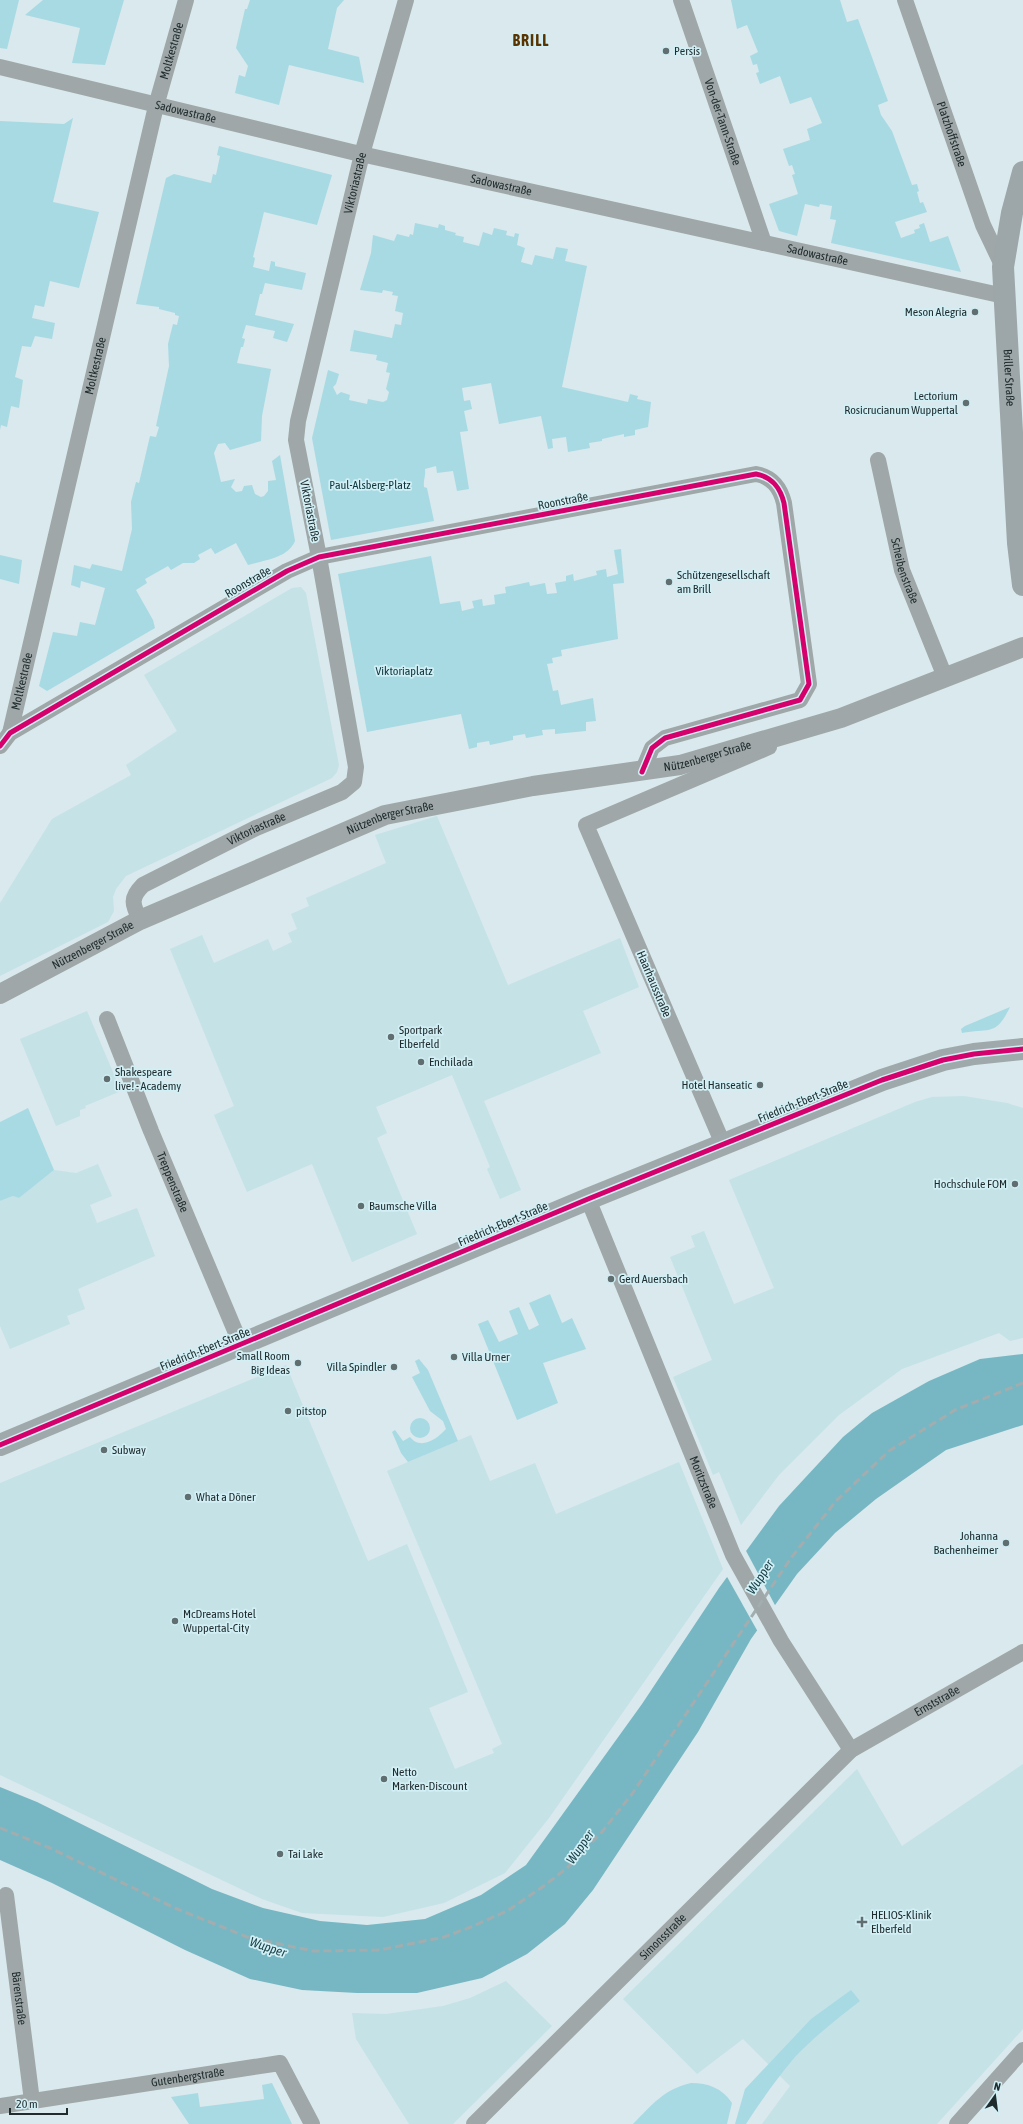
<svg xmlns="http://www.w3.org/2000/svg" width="1023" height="2124" font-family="'Asap Condensed',sans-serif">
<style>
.built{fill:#c5e2e7}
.green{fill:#a8dae4}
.water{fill:#77b7c3}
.pier{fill:#d9e9ed}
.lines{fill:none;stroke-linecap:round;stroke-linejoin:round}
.minor{stroke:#9fa7a8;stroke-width:16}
.tertiary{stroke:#9fa7a8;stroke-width:20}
.secondary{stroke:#9da6a8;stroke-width:22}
.primary{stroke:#9fa9ac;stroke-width:22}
.rail{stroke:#a2adaf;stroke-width:3;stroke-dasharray:8 4;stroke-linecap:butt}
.cycleway-casing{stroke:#d1eff5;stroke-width:8}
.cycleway{stroke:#d6006c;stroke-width:5}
.poi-dot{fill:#606e70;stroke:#d1eff5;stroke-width:1.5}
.labels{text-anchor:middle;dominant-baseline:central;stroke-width:3.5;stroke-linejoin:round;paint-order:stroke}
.street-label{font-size:12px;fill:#1f2b2d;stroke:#d1eff5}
.poi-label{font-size:12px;fill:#1f2b2d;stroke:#d1eff5;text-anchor:start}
.park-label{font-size:12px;fill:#0b353c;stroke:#d1eff5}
.water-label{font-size:13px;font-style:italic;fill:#163e45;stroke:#d1eff5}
.district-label{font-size:16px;font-weight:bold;letter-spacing:1px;fill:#593400;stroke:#d1eff5}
</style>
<rect width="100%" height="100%" fill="#d9e9ed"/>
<g class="built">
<path d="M301,587L306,593L339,765L337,772L332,778L126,876L116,889L113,897L114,911L108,922L0,976V903L52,819L131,775L126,765L177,731L144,675L292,588Z"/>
<path d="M437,816L508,985L620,938L639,987L583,1011L601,1053L484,1101L521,1190L500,1199L487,1169L490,1167L452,1075L376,1107L387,1133L377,1138L417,1234L352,1262L312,1164L247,1192L214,1115L234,1106L170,949L202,935L214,963L268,939L273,951L292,942L288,933L297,929L291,914L309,906L306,898L386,863L375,835Z"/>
<path d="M87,1011L121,1091L85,1106L86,1108L80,1110V1116L56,1126L20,1039Z"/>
<path d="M964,1096L1007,1103L1023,1108V1338L1010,1341L999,1333L902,1369L839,1415L779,1475L741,1525L719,1472L713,1475L673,1377L712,1360L670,1257L695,1247L691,1236L704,1231L734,1304L774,1288L729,1180L915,1102L932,1097Z"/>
<path d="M98,1164L112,1196L90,1205L97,1223L137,1208L155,1256L78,1289L85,1309L67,1316L70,1324L10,1349L0,1326V1201L13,1196L19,1198L54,1170L76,1173Z"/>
<path d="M286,1365L368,1561L407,1544L468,1692L429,1708L455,1769L494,1753L492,1749L502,1744L387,1471L471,1435L490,1481L535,1463L556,1514L679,1462L723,1569L549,1818L505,1873L444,1903L383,1917L302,1913L262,1899L0,1775V1483Z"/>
<path d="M1023,1764V2029L937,2124H762L790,2086L743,2039L697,2074L623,1999L857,1769L902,1846Z"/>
<path d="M506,1981L552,2026L453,2124H409L356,2039L352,2013L386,2014L443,2006L470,1998Z"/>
</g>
<g class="green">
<path d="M0,0H19L7,49L0,48Z"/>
<path d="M43,0H124L105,65L72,63L80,28L25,15Z"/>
<path d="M250,0H344L337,8L328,49L359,57L364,83L289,65L279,105L235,93L239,75L245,77L248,66L236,48L245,9H247Z"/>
<path d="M731,0H840L847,22L858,19L888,101L878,105L881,115L892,131L912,185L917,184L919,191L917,192L920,203L923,202L927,212L895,222L901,238L915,233L914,230L920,228L919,225L924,223L930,242L948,236L961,272L831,243L836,220L830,219L832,206L820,204L819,207L805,204L797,236L779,231L769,204L798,194L792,175L795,174L792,165L789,166L783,149L810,140L807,129L822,123L811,97L790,104L780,76L760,84L756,73L759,72L757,64L753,65L750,56L758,52L747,25L737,29Z"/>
<path d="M73,118L53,202L99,212L79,288L50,281L44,307L35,305L32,318L55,323L52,339L35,336L31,347L22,346L15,377L23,380L19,408L11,406L7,427L1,425L0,430V121L64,124Z"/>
<path d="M219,146L332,175L317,225L264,212L253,257L255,258L253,267L269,271L271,261L275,262V266L306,273L302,290L265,283L262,294H260L255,315L294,324L287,342L273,338L275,331L246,325L242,338L245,339L243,347H241L237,363L271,369L262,416L261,441L230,450L225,443L218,444L214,453L221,482L235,479L231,487L236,492L242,491L244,486L252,485L255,494L261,497L264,496L268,491V481L276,480L272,461L280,455L295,541C288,558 265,560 248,565L236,543L215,554L211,548L198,555L200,559L194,563H183L171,570L168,566L145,579L147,583L136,590L153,620L155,628L47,691L39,686L53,632L77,636L80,622L95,625L105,588L81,581L80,588L71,585L74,565L90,569L92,564L122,571L132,529L131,502L136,482L139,483L150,436L156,437L159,427L156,426L169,366L168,344L173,324L177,325L179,316L175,315V313L159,309V307L136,304L166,178L174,174L211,183L213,174L216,175L220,156L217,155Z"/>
<path d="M415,223L438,228L439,224L445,226V230L456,233L455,235L464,237L463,242L479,246L483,232L492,235L494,228L507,231L506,235L514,237L515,233L519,234L517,245L525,248L521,262L532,265L535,255L553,259L556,247L568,249L565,261L587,266L562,387L628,402L630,394L638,396L637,399L651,402L648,427L635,430V435L624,437V434L602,439V441L589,443L590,448L568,452L566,437L552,439L553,448L548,449L541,416L499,424L491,383L462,388L464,401L470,400L472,409L464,411L468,431L460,432L469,489L457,491L453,471L437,473L436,466L425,469C426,476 423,480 424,487L427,488L434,521L331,540L312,438L328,370L339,374L336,384L333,387L337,395L341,392L350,395L349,400L367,404L368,399L383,402L387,400L389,392L386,389L390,373L386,372L388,363L376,360L377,355L350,351L354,330L392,338L395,324L401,325L403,313L395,311L398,296L392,295L393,292L383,290L382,293L360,290L371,253L373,235L394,241L397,234L409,237L410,234L413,235Z"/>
<path d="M621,549L624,583L613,584L618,639L561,650L562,656L552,658L553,663L547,664L553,691L558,690L561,705L593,698L596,721L586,722V731L555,734V729L542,730L543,735L526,738L525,734L513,736V740L490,745L489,741L477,743V747L469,749L461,714L367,732L338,574L431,556L440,604L460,601L462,611L474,608L472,601L482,599L483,606L495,604L494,595L506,593L505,587L529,582L530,586L545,583L547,594L557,593L555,583L566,581V576L573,574L574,581L597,575L596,571L606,569L607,577L618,574L614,550Z"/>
<path d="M0,555L22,560L19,584L0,579Z"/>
<path d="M1010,1007C996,1036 991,1028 962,1033L961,1029L965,1026Z"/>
<path d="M28,1108L54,1170L19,1198L13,1196L0,1201V1122Z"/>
<path d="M550,1294L562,1323L572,1318L586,1349L543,1363L558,1403L517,1420L478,1324L488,1320L499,1342L518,1334L509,1311L519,1307L529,1330L539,1325L529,1303Z"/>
<path d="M419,1359L428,1370L458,1441L408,1462L401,1453L392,1432L395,1430L403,1441L410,1437C421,1451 438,1438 446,1429L443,1421L430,1411L412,1377L420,1373L415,1361Z"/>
<circle cx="420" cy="1428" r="10"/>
<path d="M851,1990L860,2001C838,2018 815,2036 795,2057C777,2078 761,2101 746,2124H735L745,2089L811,2019Z"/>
<path d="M272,2083L292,2124H189L171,2097L198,2093L200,2107L264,2099L262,2085Z"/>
<path d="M691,2083C708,2083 722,2088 732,2103L727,2124H633C652,2105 664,2089 691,2083Z"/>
</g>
<path class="water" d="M1023,1354V1425L946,1450L876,1499L835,1533L797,1574L751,1639L698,1732L593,1890L565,1924L527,1954L482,1978L417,1993H357L302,1990L250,1979L185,1950L52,1883L0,1860V1787L37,1802L212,1889L263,1908L320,1921L367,1925L425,1919L481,1895L526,1865L642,1704L719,1588L779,1506L843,1437L872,1413L929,1381L980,1359Z"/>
<path class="pier" d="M745,1549L776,1607L758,1632L726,1575Z"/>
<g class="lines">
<g class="minor">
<path id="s1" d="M681,0L764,243"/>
<path id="s2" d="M905,0L983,225L1003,267"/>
<path id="s3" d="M0,67L352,152L1004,296"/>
<path id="s4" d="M878,460L902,570L945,677"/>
<path id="s5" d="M10,733L156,106L186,0"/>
<path d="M0,746L10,733L287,571L319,557L756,474C772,477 780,487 784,503L809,684L800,700L665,738L652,748L642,772"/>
<path id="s6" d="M140,920C132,904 130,898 143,885L256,828L342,792L354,782L356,767L319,557L296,440L298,421L362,154L406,0"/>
<path id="s7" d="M107,1019L151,1131L241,1345"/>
<path d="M723,1144L586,825L769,747"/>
<path id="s8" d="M588,1199L733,1555L781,1641L851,1750"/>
<path id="s9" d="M6,1895L32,2101"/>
<path id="s10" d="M0,2106L280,2063L312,2124"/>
<path id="s11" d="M474,2124L851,1750L1023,1652"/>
<path d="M957,2124L1023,2050"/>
</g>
<path class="tertiary" id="s12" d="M0,994L140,920L385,815L533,786L680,765L841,718L1023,647"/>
<path class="secondary" id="s13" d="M1023,172L1012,213L1003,267L1018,543L1023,585"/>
<path class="primary" d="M0,1445L588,1199L882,1080L943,1060L974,1054L1023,1049"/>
<path class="rail" d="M0,1828L50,1848L175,1908L247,1937L313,1951L380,1950L444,1937L471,1927L507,1911L541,1888L567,1868L601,1833L632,1794L791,1558L836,1501L889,1451L955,1410L1023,1383"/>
<defs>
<g id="cycleway">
<path d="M0,746L10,733L287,571L319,557L756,474C772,477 780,487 784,503L809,684L800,700L665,738L652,748L642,772"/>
<path d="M0,1445L588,1199L882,1080L943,1060L974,1054L1023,1049"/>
</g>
</defs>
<use href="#cycleway" class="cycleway-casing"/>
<use href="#cycleway" class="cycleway"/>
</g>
<g class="poi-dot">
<circle cx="666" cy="51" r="4"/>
<circle cx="975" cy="312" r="4"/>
<circle cx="966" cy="403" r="4"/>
<circle cx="669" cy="582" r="4"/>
<circle cx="391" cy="1037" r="4"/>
<circle cx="421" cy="1062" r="4"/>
<circle cx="107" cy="1079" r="4"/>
<circle cx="760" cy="1085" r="4"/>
<circle cx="1015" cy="1184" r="4"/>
<circle cx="361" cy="1206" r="4"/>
<circle cx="611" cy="1279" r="4"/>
<circle cx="454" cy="1357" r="4"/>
<circle cx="298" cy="1363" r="4"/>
<circle cx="394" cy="1367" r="4"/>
<circle cx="288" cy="1411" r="4"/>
<circle cx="104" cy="1450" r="4"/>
<circle cx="188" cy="1497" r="4"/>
<circle cx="1006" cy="1543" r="4"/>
<circle cx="175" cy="1621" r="4"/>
<circle cx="384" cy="1779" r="4"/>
<circle cx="280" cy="1854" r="4"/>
<path d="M860 1916h4v4h4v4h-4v4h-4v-4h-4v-4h4z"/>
</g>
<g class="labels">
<g class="street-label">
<text stroke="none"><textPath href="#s5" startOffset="701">Moltkestraße</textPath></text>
<text stroke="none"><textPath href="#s3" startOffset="191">Sadowastraße</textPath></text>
<text stroke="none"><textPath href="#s1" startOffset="129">Von-der-Tann-Straße</textPath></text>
<text stroke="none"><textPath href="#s2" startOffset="142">Platzhoffstraße</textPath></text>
<text stroke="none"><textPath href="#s6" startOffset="886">Viktoriastraße</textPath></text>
<text stroke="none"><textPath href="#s3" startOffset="515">Sadowastraße</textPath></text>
<text stroke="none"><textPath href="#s3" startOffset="839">Sadowastraße</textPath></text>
<text stroke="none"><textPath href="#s5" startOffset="377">Moltkestraße</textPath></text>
<text stroke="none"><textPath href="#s13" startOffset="208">Briller Straße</textPath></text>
<text transform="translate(563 501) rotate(-11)">Roonstraße</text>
<text transform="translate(310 511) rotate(79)">Viktoriastraße</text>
<text stroke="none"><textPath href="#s4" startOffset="114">Scheibenstraße</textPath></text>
<text transform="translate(248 582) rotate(-30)">Roonstraße</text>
<text stroke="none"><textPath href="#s5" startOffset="53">Moltkestraße</textPath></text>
<text stroke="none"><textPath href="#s12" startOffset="753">Nützenberger Straße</textPath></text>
<text stroke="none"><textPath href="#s12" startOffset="429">Nützenberger Straße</textPath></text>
<text stroke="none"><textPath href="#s6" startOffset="166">Viktoriastraße</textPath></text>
<text stroke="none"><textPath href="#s12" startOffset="105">Nützenberger Straße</textPath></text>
<text transform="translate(654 984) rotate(67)">Haarhausstraße</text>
<text transform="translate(803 1101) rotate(-22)">Friedrich-Ebert-Straße</text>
<text stroke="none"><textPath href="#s7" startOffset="176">Treppenstraße</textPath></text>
<text transform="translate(503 1224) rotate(-23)">Friedrich-Ebert-Straße</text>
<text transform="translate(205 1349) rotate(-22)">Friedrich-Ebert-Straße</text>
<text stroke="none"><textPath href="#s8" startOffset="306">Moritzstraße</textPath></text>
<text stroke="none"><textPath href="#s11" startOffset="630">Ernststraße</textPath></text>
<text stroke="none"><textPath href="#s11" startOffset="266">Simonsstraße</textPath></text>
<text stroke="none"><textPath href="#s9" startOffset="104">Bärenstraße</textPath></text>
<text stroke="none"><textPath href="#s10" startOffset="190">Gutenbergstraße</textPath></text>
</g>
<g class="poi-label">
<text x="674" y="51">Persis</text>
<text x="967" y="312" text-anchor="end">Meson Alegria</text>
<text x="958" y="396" text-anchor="end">Lectorium<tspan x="958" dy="14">Rosicrucianum Wuppertal</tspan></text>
<text x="677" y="575">Schützengesellschaft<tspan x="677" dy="14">am Brill</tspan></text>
<text x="399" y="1030">Sportpark<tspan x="399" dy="14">Elberfeld</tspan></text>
<text x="429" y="1062">Enchilada</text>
<text x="115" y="1072">Shakespeare<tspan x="115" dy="14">live! - Academy</tspan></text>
<text x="752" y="1085" text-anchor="end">Hotel Hanseatic</text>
<text x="1007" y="1184" text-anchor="end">Hochschule FOM</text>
<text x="369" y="1206">Baumsche Villa</text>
<text x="619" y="1279">Gerd Auersbach</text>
<text x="290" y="1356" text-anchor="end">Small Room<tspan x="290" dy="14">Big Ideas</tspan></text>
<text x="462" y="1357">Villa Urner</text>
<text x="386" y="1367" text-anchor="end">Villa Spindler</text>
<text x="296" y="1411">pitstop</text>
<text x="112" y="1450">Subway</text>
<text x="196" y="1497">What a Döner</text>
<text x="998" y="1536" text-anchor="end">Johanna<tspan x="998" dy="14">Bachenheimer</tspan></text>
<text x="183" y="1614">McDreams Hotel<tspan x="183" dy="14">Wuppertal-City</tspan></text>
<text x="392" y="1772">Netto<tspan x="392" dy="14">Marken-Discount</tspan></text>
<text x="288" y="1854">Tai Lake</text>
<text x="871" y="1915">HELIOS-Klinik<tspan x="871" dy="14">Elberfeld</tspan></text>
</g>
<g class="park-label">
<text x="370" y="485">Paul-Alsberg-Platz</text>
<text x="404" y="671">Viktoriaplatz</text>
</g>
<g class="water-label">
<text transform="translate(760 1577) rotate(-57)">Wupper</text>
<text transform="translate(580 1847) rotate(-55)">Wupper</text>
<text transform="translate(268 1947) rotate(19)">Wupper</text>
</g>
<g class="district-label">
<text x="531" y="40">BRILL</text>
</g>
</g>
<g transform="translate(995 2096) rotate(14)" stroke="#d1eff5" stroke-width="3" paint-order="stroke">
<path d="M0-3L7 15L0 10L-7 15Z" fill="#1f2b2d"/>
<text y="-6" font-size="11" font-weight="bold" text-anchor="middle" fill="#1f2b2d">N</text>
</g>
<path d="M10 2108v6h57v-6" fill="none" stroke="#1f2b2d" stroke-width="2"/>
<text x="16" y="2108" font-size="12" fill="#1f2b2d" stroke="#d1eff5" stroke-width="3" paint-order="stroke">20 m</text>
</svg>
